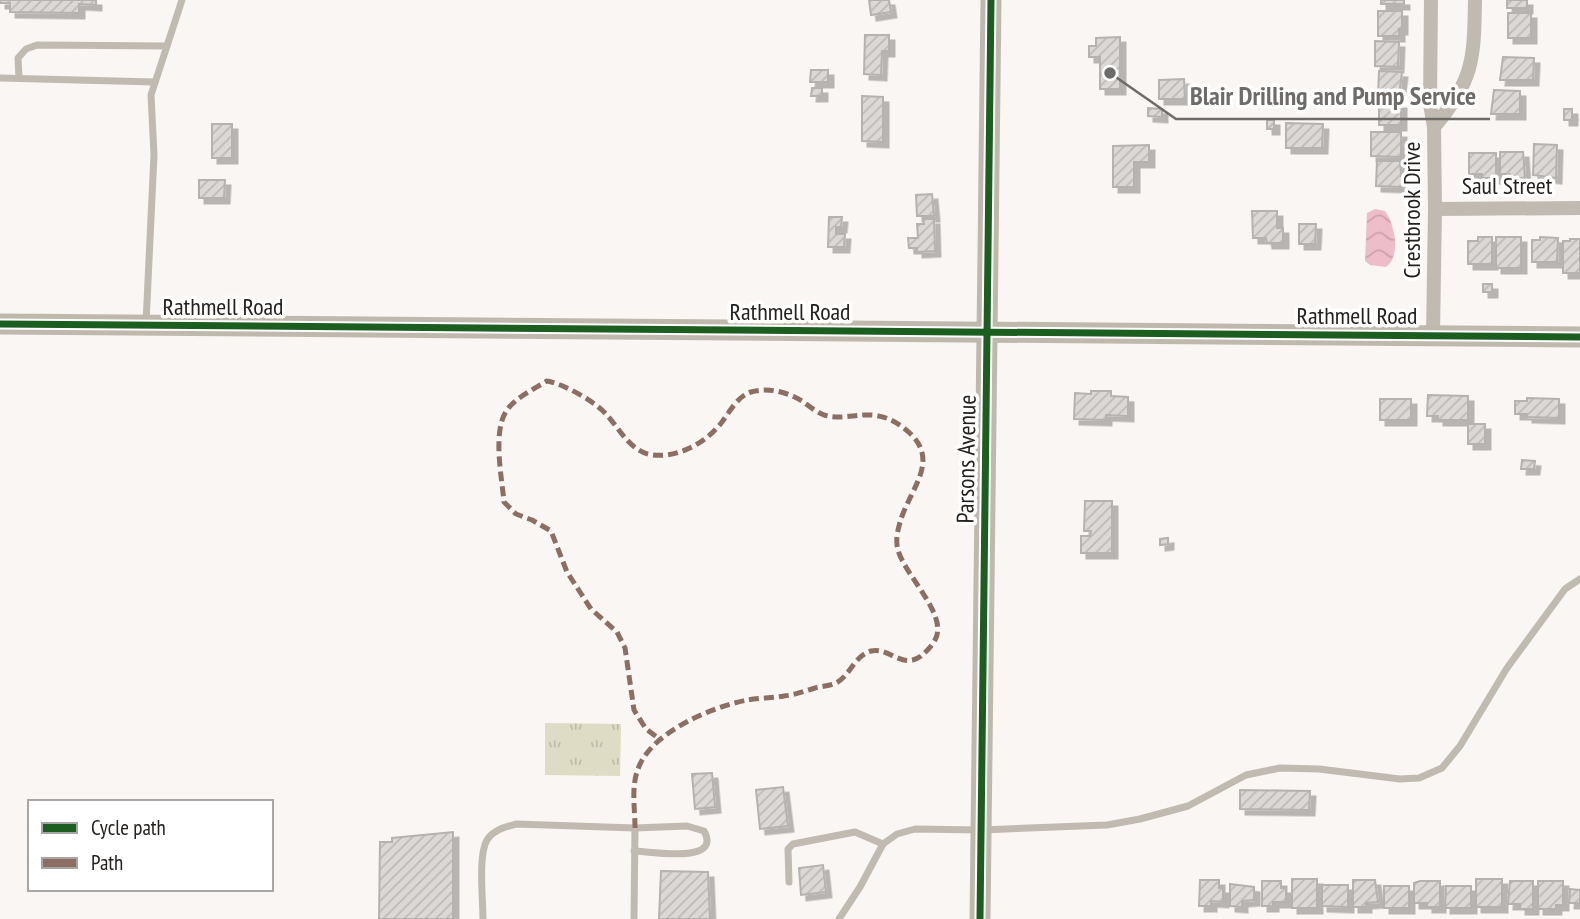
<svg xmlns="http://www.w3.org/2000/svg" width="1580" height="919" font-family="'PT Sans Narrow',sans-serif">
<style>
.park{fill:url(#park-tufts)}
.water{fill:url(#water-waves)}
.building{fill:url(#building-hatch);stroke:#b5b2b0;stroke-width:2;filter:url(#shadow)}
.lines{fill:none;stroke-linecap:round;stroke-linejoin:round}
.lane{stroke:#c1bab0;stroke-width:7}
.street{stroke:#c1bab0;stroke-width:14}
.secondary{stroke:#bfb9ad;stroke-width:21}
.quiet{stroke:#8d6e63;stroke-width:5;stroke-dasharray:10 5;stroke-linecap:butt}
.cycleway-casing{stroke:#fff;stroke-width:11}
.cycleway{stroke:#1b5e20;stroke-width:7}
.labels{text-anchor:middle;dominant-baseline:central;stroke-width:7;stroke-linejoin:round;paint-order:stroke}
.street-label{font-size:24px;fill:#23201e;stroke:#fff}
.leader{fill:none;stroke:#6e6b69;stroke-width:2.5}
.callout-dot{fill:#6e6b69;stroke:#fff;stroke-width:2.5}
.callout-label{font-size:26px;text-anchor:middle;font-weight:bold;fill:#6e6b69;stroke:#fff;stroke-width:7;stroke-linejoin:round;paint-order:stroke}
</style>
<defs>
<pattern id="park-tufts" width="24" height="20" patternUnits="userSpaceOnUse" patternTransform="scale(1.75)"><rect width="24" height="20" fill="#dfdcc5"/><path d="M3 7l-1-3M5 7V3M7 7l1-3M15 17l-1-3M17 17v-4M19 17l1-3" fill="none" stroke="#bfbca9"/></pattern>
<pattern id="water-waves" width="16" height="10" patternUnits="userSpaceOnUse" patternTransform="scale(1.75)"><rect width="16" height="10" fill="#eebdca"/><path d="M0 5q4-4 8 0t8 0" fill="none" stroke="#cca2ad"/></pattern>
<pattern id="building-hatch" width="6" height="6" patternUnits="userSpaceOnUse" patternTransform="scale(1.75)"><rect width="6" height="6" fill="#dbd8d6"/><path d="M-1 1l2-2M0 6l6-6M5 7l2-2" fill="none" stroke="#bcb9b7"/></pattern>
<filter id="shadow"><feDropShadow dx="5.5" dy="5.5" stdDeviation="0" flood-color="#0004"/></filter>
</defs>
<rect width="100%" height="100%" fill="#f9f6f3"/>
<path class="park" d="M545,723L621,724L620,776L545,775Z"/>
<path class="water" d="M1375,209L1385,211C1395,224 1401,257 1386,267L1370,265L1365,261L1367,213Z"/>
<g class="building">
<path d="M0,0H96V5L79,4V13L10,12V3H0Z"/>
<path d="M869,0H889L891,12L871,15Z"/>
<rect x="1381" y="0" width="23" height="4"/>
<rect x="1507" y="0" width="20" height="8"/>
<path d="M1378,11H1402V29H1399V36H1378Z"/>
<rect x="1508" y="13" width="23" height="25"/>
<path d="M865,35H889V51H882L881,75L864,74Z"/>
<path d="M1120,37V89H1100V57H1089V46H1096V38Z"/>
<path d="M1375,41L1399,42L1398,67L1375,66Z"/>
<path d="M1503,57L1534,58L1533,80H1500Z"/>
<path d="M811,70H828V82H810Z"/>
<path d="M1379,71L1402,72L1399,96H1378Z"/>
<path d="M1184,79L1185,99H1159V80Z"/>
<path d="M812,88H822V96H811Z"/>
<path d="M1494,90L1520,91V114H1491Z"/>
<path d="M862,96L883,97V142L862,141Z"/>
<path d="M1379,102L1401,103V125H1379Z"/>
<path d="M1148,108L1162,109V117L1148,116Z"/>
<rect x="1564" y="109" width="8" height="11"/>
<rect x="1267" y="120" width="7" height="9"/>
<path d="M1286,123L1323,124L1322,148H1286Z"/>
<rect x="212" y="124" width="20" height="34"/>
<path d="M1371,132H1401V157L1371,156Z"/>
<path d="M1534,144L1557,145L1556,178L1533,175Z"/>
<path d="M1149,145V162H1134V187H1113V146Z"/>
<path d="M1500,152H1523L1525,178H1509L1510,174H1500Z"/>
<path d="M1469,153H1496V178H1482V174H1469Z"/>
<path d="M1377,161H1400L1402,187L1376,186Z"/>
<path d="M199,180H225L224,198H199Z"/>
<path d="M932,194L934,216H917L916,195Z"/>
<path d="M1252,211H1277V228H1283V243H1267L1266,238H1253Z"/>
<path d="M829,217H842L841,227H836V234H845L844,247H828Z"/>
<path d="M923,219H934L935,251L917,252V248H909L908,238H918L917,224H924Z"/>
<path d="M1299,224H1316L1315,244H1299Z"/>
<path d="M1478,237H1492V264H1468V241H1478Z"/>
<rect x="1496" y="237" width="25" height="31"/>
<path d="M1540,237L1558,238L1557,262H1532V240H1540Z"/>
<path d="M1570,239H1580V273H1563V241H1570Z"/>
<rect x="1483" y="284" width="9" height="8"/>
<path d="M1091,391H1111V396L1128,397V416L1106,415V420L1074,419L1075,393L1091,394Z"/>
<path d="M1428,395L1468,396V420H1438V416H1427Z"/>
<path d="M1527,398L1559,399V418L1527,417V414H1515V401H1527Z"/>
<rect x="1380" y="399" width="31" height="21"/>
<rect x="1468" y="424" width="17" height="20"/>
<path d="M1522,460L1535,461L1534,469H1521Z"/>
<path d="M1085,501H1112V553H1081V536H1090L1091,531H1084Z"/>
<path d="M1168,538V544L1160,545V539Z"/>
<path d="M712,773L715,807L695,809L692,774Z"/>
<path d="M783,787L788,826L760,829L756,790Z"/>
<path d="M1240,790L1310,791L1309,810L1240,809Z"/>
<path d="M453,832V919H379L380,842H392V838Z"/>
<path d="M823,865L826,892L801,895L799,868Z"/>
<path d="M661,871L708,872L710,919H659Z"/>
<rect x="1292" y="879" width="25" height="29"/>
<rect x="1476" y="879" width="26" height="28"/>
<path d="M1200,880H1219V888H1223V902L1211,901V906H1199Z"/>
<path d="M1353,880H1375L1378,902L1366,903V907H1353Z"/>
<path d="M1262,881H1281V888H1286V902H1273V906H1262Z"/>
<path d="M1420,881H1440V907H1427V903H1414V883Z"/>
<path d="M1510,881H1533V909H1520V904H1508Z"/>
<path d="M1538,881H1563V905H1556V909H1538Z"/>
<path d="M1230,884L1254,887V900L1242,901V907L1230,906Z"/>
<path d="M1322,885H1348V907L1322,906Z"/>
<rect x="1384" y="886" width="25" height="22"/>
<path d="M1446,886H1471V908H1445Z"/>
<path d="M1570,889L1580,890V903H1569Z"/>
</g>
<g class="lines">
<g class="lane">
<path d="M0,78L155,82"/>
<path d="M19,78L18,58L26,49L37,45L167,46"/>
<path d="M146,323L154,155L151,95L182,0"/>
<path d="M789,882L788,849L793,844L855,832L883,844"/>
<path d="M483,919C483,900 478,855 487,840C493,830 505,827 516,824L635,828L687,826L704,831C723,865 648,851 634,851"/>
<path d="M634,919L635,828"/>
<path d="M839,919L860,887L883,844L897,834L915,829L981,830L1107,825L1140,819L1188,806L1246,775L1280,768L1319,769L1400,779L1419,778L1442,768L1460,746L1507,668L1565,589L1580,579"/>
</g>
<g class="street">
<path d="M1431,0L1430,104L1434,127L1435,209L1433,335"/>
<path d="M1434,127C1474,80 1474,59 1475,0"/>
<path d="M1435,209L1580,208"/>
</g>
<g class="secondary">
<path d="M0,324L1580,337"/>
<path d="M980,919L991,0"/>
</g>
<path class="quiet" d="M635,828C635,809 631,786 638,769C651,732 712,707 747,700C759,698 772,698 784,696C795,695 805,691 815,688C822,686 830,686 836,683C850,676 855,655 871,651C890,647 902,670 921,656C926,652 932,646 935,640C949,615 905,576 898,550C895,540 898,529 901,519C912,486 942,458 905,429C895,421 885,416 872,415C855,414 840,420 824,415C816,412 809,406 802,401C787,392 768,387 751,392C738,396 730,411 722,422C707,442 679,458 653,455C631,453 620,429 606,414C594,401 564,384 547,381C534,389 515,398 507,410C492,431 502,478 504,502L516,514L532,520L551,531L567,572L580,592L591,609L617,632L625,648L634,710L646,729L661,740"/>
<defs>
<g id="cycleway">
<path d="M0,324L1580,337"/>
<path d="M980,919L991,0"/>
</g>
</defs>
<use href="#cycleway" class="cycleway-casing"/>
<use href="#cycleway" class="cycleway"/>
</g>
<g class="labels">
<g class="street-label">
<text x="1507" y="185">Saul Street</text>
<text transform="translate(1411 210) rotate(-90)">Crestbrook Drive</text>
<text x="223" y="306">Rathmell Road</text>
<text x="790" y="311">Rathmell Road</text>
<text x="1357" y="315">Rathmell Road</text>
<text transform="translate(966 459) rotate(-89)">Parsons Avenue</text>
</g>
</g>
<path class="leader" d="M1110 73L1176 119H1490"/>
<circle class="callout-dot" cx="1110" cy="73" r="7"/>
<g class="callout-label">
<text x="1333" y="105">Blair Drilling and Pump Service</text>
</g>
<rect x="28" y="800" width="245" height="91" fill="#ffffff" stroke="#a7a6a5" stroke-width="2"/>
<rect x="42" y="823" width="35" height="10" fill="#1b5e20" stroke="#a7a6a5" stroke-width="2"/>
<text x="91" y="835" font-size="21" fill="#23201e">Cycle path</text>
<rect x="42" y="858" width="35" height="10" fill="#8d6e63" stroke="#a7a6a5" stroke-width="2"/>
<text x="91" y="870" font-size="21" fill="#23201e">Path</text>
</svg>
